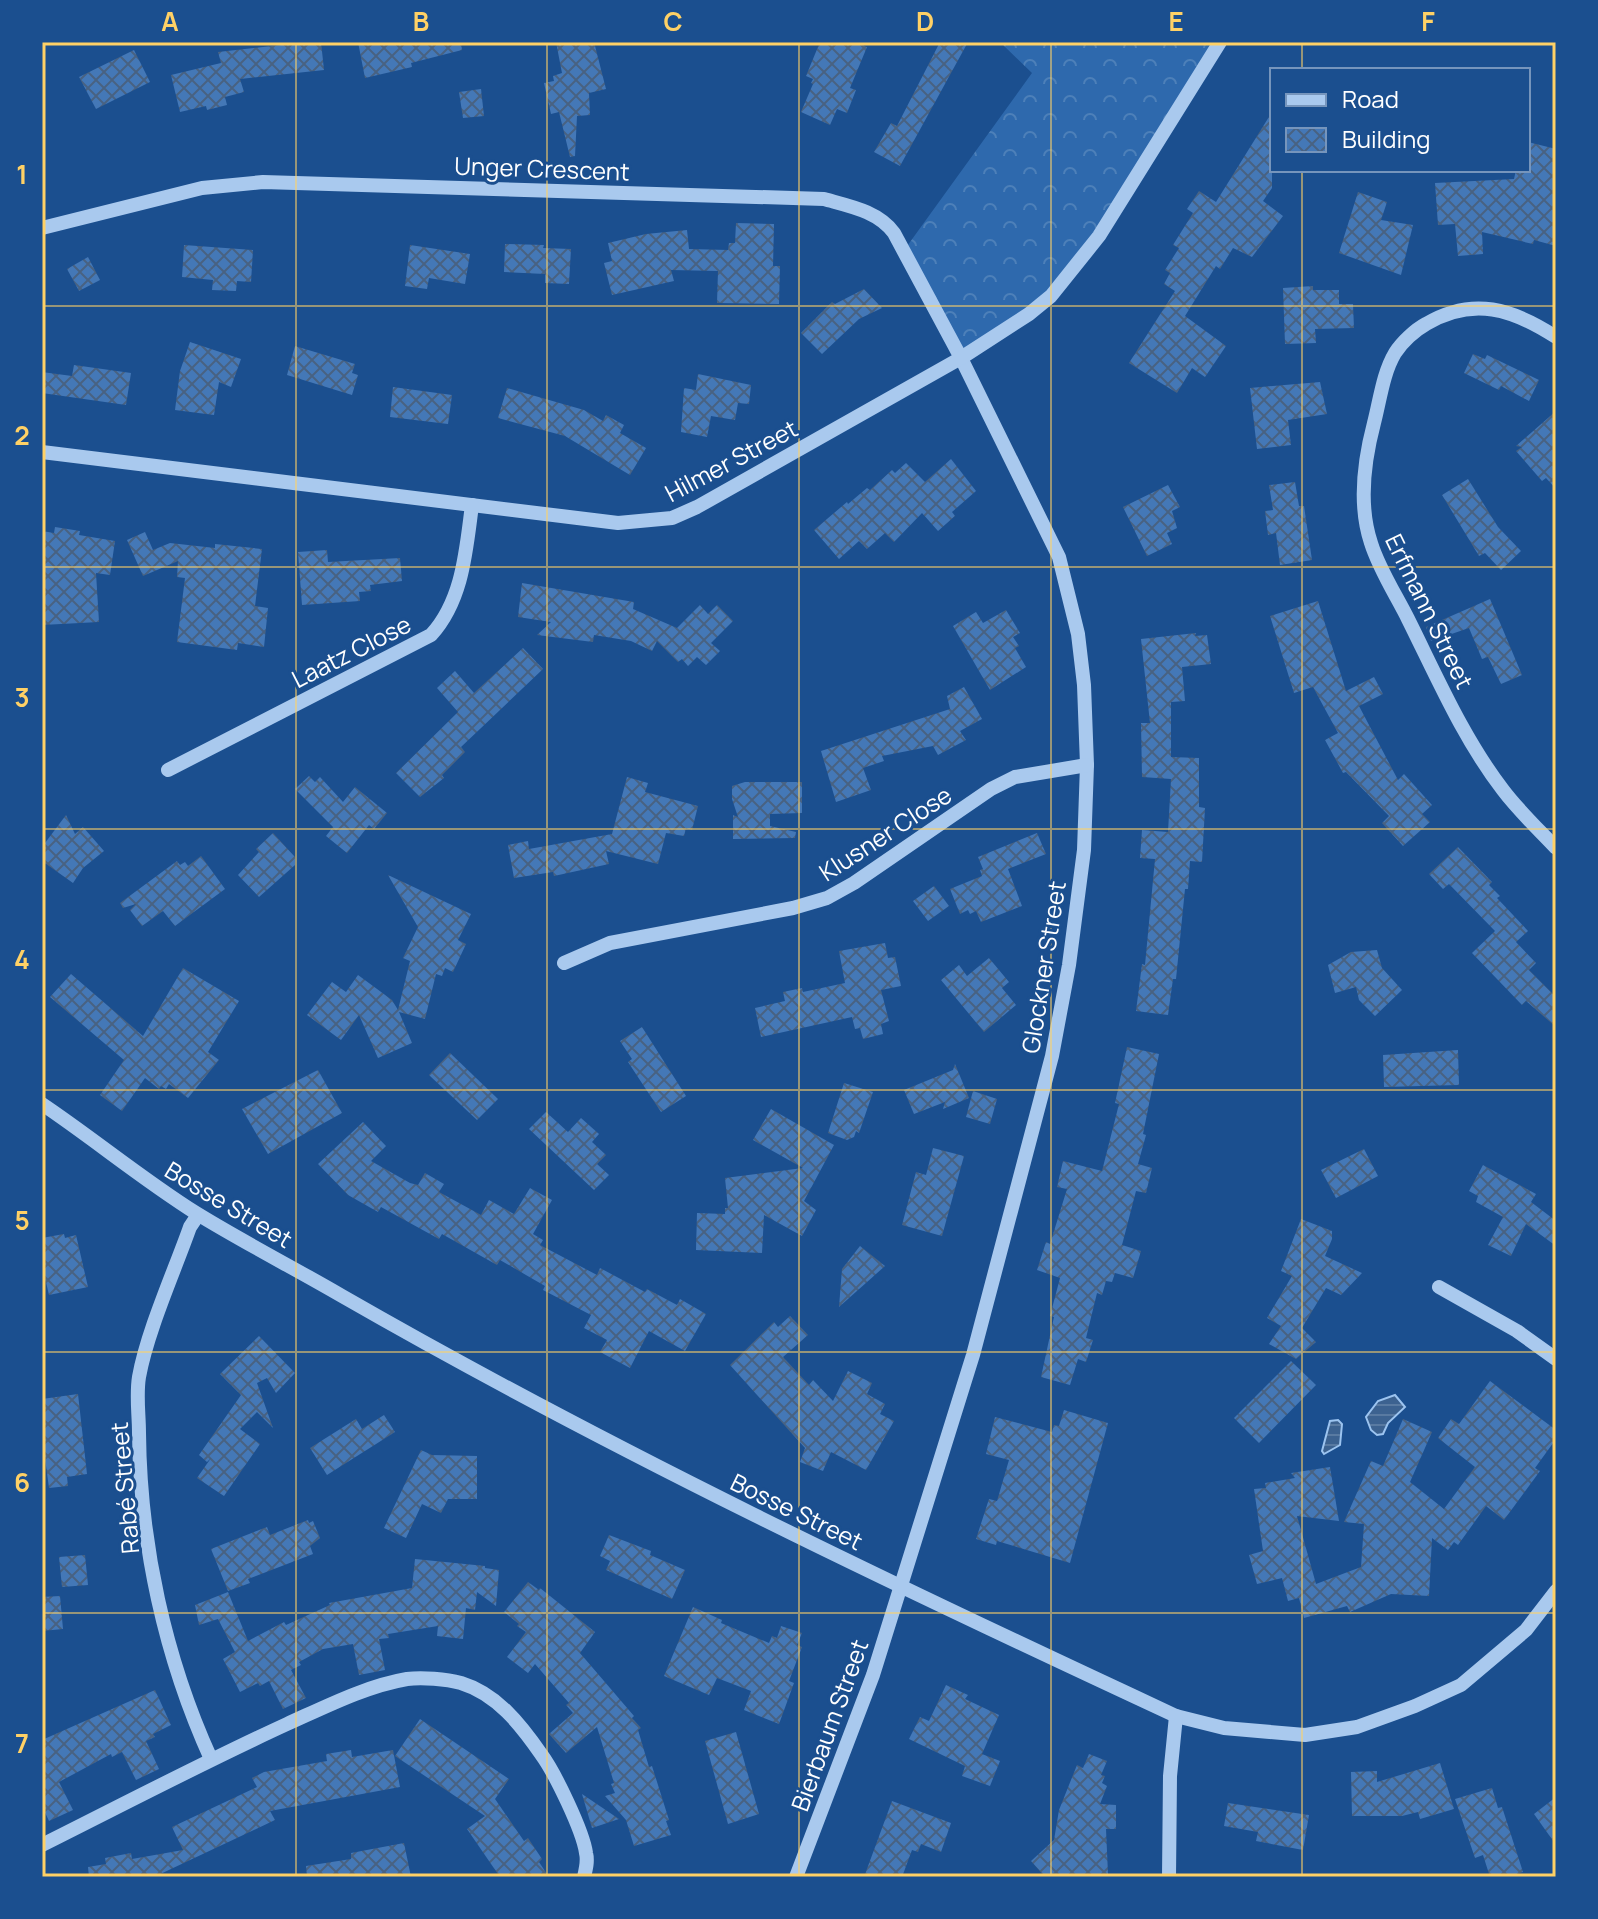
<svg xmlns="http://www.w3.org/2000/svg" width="1598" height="1919" font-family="Manrope,sans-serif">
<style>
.forest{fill:url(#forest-crowns)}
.water{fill:url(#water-rules);stroke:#9cc4f0;stroke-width:2}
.building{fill:url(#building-cross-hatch)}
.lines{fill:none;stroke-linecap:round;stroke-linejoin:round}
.minor{stroke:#a9c9ee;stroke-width:14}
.grid{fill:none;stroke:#ffd166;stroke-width:2;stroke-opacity:0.55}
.labels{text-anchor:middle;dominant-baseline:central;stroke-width:6;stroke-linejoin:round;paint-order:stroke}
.street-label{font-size:24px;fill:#fff;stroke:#1b4f8f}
.neatline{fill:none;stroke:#ffd166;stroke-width:3}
.grid-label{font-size:26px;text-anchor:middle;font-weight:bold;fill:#ffd166}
</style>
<defs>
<pattern id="forest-crowns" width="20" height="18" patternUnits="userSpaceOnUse" patternTransform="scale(2)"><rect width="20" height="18" fill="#2e69ad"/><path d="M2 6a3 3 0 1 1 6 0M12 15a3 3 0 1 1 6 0" fill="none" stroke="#4d80b9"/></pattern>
<pattern id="water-rules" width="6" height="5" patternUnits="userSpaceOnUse" patternTransform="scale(2)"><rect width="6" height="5" fill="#3c6290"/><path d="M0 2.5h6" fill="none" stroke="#597aa1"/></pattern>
<pattern id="building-cross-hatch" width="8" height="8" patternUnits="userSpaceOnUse" patternTransform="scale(2)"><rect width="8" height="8" fill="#4478b7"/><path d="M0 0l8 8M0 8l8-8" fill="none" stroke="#486282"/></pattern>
</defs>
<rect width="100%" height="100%" fill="#1b4f8f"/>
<path class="forest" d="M1000,42H1218L1065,280L961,357L905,249L1032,73Z"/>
<g class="water">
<path d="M1395,1395L1405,1407L1388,1423L1383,1434L1377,1435L1371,1430L1366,1417L1378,1401Z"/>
<path d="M1338,1420L1342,1424L1340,1445L1324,1454L1322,1451L1330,1421Z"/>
</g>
<g class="building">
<path d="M309,42H321L324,70L240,79L244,92L225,97L227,105L207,110L206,106L180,112L171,75L221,63L218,52Z"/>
<path d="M358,42H461L462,50L411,63L412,67L365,78Z"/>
<path d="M556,42H594L606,89L589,93L590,115L577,116L575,156L570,157L559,112L551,114L544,83L554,81L553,76L562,73Z"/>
<path d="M820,42H855L867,47L850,88L856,90L847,113L837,109L830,125L801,112L813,84L811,83L813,79L806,76Z"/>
<path d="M940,42H968L900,166L874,152L891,123L897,126Z"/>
<path d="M134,50L150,82L96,109L79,77Z"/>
<path d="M481,89L484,116L463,118L459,92Z"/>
<path d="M1272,112V188L1263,201L1283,216L1252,257L1233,248L1220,269L1216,266L1185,316L1226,346L1205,377L1192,368L1177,393L1129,363L1175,291L1164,284L1170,273L1165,270L1179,248L1173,245L1193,213L1187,209L1199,191L1216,202Z"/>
<path d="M1528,142L1556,149V246L1534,240L1533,244L1482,232L1483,254L1458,256L1455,224L1438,225L1435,183L1514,179L1516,170H1528Z"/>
<path d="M1358,192L1387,202L1381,220L1413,225L1401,275L1339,253Z"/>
<path d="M736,223L774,224L773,266H780L779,304L717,303L718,271L671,270L674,281L612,295L604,263L612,261L608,243L646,234L687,230L689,249L728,250L729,243H735Z"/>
<path d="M505,244L544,245L543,248L571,249L569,284L545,283V274L504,272Z"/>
<path d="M184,245L253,250L251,282L237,281L236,291L212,290L213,280L182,277Z"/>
<path d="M410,245L470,254L465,284L429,278L427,289L405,286Z"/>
<path d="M88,257L100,280L79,291L67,269Z"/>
<path d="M1313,286V290H1339V304H1353L1354,328L1315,329L1316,343L1285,344L1283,288Z"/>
<path d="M864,289L882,308L859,319L822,354L801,333L832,302L835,304Z"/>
<path d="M190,342L241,359L231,387L219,382L214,415L175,410L180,371Z"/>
<path d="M295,346L355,364L352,373L358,375L352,395L287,375Z"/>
<path d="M1473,354L1485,359L1487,355L1539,380L1529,401L1501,386L1499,390L1464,373Z"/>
<path d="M74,365L131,373L126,405L42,393V372L72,376Z"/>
<path d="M698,374L751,385L749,404L738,403L735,420L711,416L707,437L681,432L684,388L696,390Z"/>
<path d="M1320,382L1327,414L1288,420L1291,445L1257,449L1250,388Z"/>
<path d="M393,387L452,395L448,424L390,417Z"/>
<path d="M507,388L584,410L603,421L606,415L624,425L620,433L646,448L630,475L565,436L498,418Z"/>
<path d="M1556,411V489L1546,478L1542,481L1516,451L1522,447L1516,446Z"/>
<path d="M951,459L976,491L952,512L955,516L938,531L922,513L894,542L885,533L867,549L859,541L839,559L814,530L847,502L848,504L867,488L870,490L892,470L895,473L906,463L925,482Z"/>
<path d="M1468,479L1498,527L1521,551L1501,570L1485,553L1479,556L1442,495Z"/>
<path d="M1295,482L1299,506H1304L1312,560L1280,565L1276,533L1268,535L1265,511L1273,510L1269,485Z"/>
<path d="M1168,485L1180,507L1172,511L1177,528L1167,533L1172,544L1147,556L1123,507Z"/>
<path d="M55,527L80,531L79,535L115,541L110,575L96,573L99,622L42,625V531L54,533Z"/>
<path d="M145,532L153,550L170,543L215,548V544L262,549L255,606L268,608L264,647L238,643L237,650L177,642L185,578L177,577L178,561L143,576L127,540Z"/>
<path d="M327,550L328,562L400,558L402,581L370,585L371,591L359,592L360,601L302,605L298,552Z"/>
<path d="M522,583L634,602L633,609L677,628L700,605L708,614L717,605L733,621L711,643L720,651L706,665L697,657L688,666L682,659L678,662L657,641L652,651L631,641L594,635L593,642L537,635L551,622L518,617Z"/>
<path d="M1490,599L1522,675L1501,684L1488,657L1482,659L1469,628L1431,641L1426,627Z"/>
<path d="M1318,601L1346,691L1374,677L1383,694L1359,706L1398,780L1404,774L1432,805L1422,814L1430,822L1403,846L1382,823L1389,816L1346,772L1343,773L1325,740L1338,733L1313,687L1294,693L1270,616Z"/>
<path d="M1006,610L1020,633L1013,637L1019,646L1015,648L1026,667L990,690L953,626L976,612L983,623Z"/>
<path d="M1196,633L1195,636L1207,635L1211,664L1182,667L1185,701L1171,702V757L1199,758V807L1205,808L1202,862L1190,861L1188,889H1185L1176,979H1173L1168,1015L1136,1011L1142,964L1145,965L1155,859L1140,858L1142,830L1168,832L1171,779L1142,777L1141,723H1150L1141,639Z"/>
<path d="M523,648L543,669L461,747L465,752L442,775L444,778L420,797L396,773L458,712L437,688L455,671L474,693Z"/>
<path d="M964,687L982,719L960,731L966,740L938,755L933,746L882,756L884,761L863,768L871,790L836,802L821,751L950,709L947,696Z"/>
<path d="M309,776L315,782L320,777L343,802L355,787L387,813L374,829L369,825L347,853L326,836L333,827L295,789Z"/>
<path d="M627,777L648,783L645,792L698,806L692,830L686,828L684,836L666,833L658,864L606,851L609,864L554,876L553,872L514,878L508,845L528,841L529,849L612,834Z"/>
<path d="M745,782H802V813L770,814V826L796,832L795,838L733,839V815L738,817L732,799V786Z"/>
<path d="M66,815L75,834L83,827L104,851L83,868L73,883L42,861V847Z"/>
<path d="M273,833L295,857V865L259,897L238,875L259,852L256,849Z"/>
<path d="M1037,833L1046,854L1008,869L1022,906L981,922L976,911L970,914L968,910L960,914L950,889L982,876L980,870L983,869L978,857Z"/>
<path d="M1458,847L1492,882L1489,885L1500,896L1497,898L1528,931L1516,942L1536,963L1529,970L1556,997V1027L1526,1001L1522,1005L1472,953L1495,931L1449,884L1443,889L1429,874Z"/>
<path d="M201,856L225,889L175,926L163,911L142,926L130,910L136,904L123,908L120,903L177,861L180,865L185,862L188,866Z"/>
<path d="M388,875L471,914L458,940L466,944L453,972L445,968L442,976L436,974L425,1019L399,1012L412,1043L378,1058L359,1015L341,1040L307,1015L332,982L346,992L358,975L392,1000L398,1010L410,961L403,958L418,927Z"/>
<path d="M934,886L949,906L928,921L913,901Z"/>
<path d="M885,943L888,958L895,957L901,986L881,990L889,1021L881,1024L883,1034L863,1039L860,1028L855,1029L852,1017L761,1037L755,1008L785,1001L783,992L802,988L803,992L845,983L839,951Z"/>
<path d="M1377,950L1382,968L1402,990L1375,1016L1359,1000L1356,987L1335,993L1328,965L1351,952Z"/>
<path d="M989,958L1009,982L1002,988L1016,1005L984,1032L941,980L959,965L967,976Z"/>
<path d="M183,968L239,1001L208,1052L219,1060L188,1098L169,1084L166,1089L161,1086L159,1089L145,1078L122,1111L100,1095L124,1060L50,997L71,974L143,1036Z"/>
<path d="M642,1027L686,1096L661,1112L628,1062L632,1059L620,1041Z"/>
<path d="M1127,1047L1159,1054L1143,1134L1146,1135L1138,1164L1152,1168L1146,1193L1136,1191L1122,1245L1141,1251L1133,1278L1115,1273L1112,1282L1106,1281L1102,1295L1097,1293L1086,1338L1093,1340L1086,1362L1078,1359L1070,1385L1041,1377L1054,1317L1050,1316L1060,1278L1037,1270L1046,1242L1050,1244L1067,1189L1057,1187L1063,1161L1102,1171L1119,1104L1115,1103Z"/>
<path d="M1458,1050L1459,1085L1384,1087L1383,1055Z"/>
<path d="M450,1053L498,1099L477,1120L429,1075Z"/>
<path d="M955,1064L969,1098L943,1109L945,1102L914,1114L904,1090L953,1070Z"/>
<path d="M318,1070L342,1113L268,1154L242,1109Z"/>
<path d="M844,1083L873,1092L859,1133L856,1131L854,1137L847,1140L828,1133Z"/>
<path d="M973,1091L997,1099L990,1124L966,1117Z"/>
<path d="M771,1109L834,1145L804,1201L816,1210L802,1236L764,1215L762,1253L696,1250L697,1213L725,1214V1208H728L725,1178L803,1168L753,1140Z"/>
<path d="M546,1112L568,1132L581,1118L599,1134L592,1142L606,1155L597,1164L609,1175L594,1190L529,1129Z"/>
<path d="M363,1122L386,1146L371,1161L410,1183L418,1185L425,1173L444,1184L439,1192L481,1215L489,1200L514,1214L530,1188L552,1200L533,1234L543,1240L540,1245L597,1275L600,1268L645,1292L647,1289L677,1305L680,1299L706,1314L685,1351L649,1331L630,1368L600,1352L607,1340L584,1328L591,1315L543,1290L545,1286L500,1260L497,1265L442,1234L439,1239L381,1207L378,1212L348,1195L318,1164Z"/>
<path d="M933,1148L964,1156L942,1236L902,1225L916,1172L926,1175Z"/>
<path d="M1364,1149L1378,1176L1336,1198L1321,1170Z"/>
<path d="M1483,1165L1536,1194L1531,1202L1556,1221V1246L1526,1224L1511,1256L1488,1245L1503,1217L1476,1202L1478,1196L1469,1191Z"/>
<path d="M1301,1219L1332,1231V1239L1325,1256L1362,1273L1341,1295L1326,1288L1302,1328L1316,1342L1296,1359L1269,1344L1281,1326L1267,1318L1292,1276L1281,1271Z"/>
<path d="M64,1234L65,1238L76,1235L88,1287L49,1295L42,1265V1238Z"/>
<path d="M860,1246L885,1266L839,1307L842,1269Z"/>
<path d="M790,1316L808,1335L783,1357L809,1385L813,1380L833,1401L848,1371L872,1383L867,1394L885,1404L880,1414L894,1421L866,1470L831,1452L823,1471L800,1462L805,1448L730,1365L774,1322L778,1327Z"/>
<path d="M259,1336L295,1373L276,1393L267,1378L257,1383L273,1428L257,1412L240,1429L260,1444L224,1496L197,1478L211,1458L207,1462L199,1455L241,1395L220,1374Z"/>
<path d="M1291,1361L1316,1385L1259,1443L1234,1418Z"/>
<path d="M1490,1381L1556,1430V1439L1535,1468L1540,1471L1504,1520L1486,1506L1458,1545L1454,1542L1448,1550L1432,1538L1429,1596L1391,1594L1350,1612L1347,1606L1304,1618L1299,1598L1288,1601L1282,1578L1257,1584L1249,1555L1263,1551L1254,1489L1266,1488L1265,1483L1295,1478L1291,1473L1330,1467L1339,1521L1297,1516L1316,1584L1361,1567L1364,1524L1344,1522L1371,1461L1383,1466L1403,1419L1432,1432L1410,1482L1444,1509L1475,1467L1438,1438L1451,1419L1459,1424Z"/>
<path d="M78,1394L87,1474L67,1477L68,1486L49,1488L42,1436V1399Z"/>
<path d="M1064,1410L1108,1423L1070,1563L997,1541L996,1545L976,1539L989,1499L997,1501L1009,1460L986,1454L995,1417L1052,1432L1054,1425L1059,1426Z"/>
<path d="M384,1415L395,1432L327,1475L310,1448L356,1419L362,1429Z"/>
<path d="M421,1450L432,1455L477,1456V1499H448L441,1513L422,1504L406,1538L384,1528Z"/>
<path d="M308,1520L309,1523L313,1521L320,1538L310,1546L313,1554L248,1579L250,1583L228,1591L211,1549L267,1527L270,1535Z"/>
<path d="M609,1535L651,1551L650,1555L685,1570L672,1599L606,1570L610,1561L600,1556Z"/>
<path d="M85,1555L88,1585L62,1587L59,1557Z"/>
<path d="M415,1559L485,1566V1568L499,1570L496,1606L477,1592L475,1610L466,1608L463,1639L437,1636L438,1626L388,1634L389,1638L379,1639L385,1670L359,1675L353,1644L323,1649L299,1662L301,1665L291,1670L306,1698L283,1709L269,1681L260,1686L258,1683L240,1692L223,1659L235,1652L218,1619L199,1625L195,1605L228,1592L248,1641L284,1622L286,1625L330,1605L329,1603L412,1588Z"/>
<path d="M528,1582L539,1590L540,1588L595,1632L580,1653L634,1716L632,1718L641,1728L638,1730L649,1767L652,1766L669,1820L666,1821L671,1835L634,1846L626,1820L605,1796L615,1793L611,1784L614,1783L597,1727L566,1753L549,1734L573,1713L566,1705L569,1703L535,1664L528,1673L507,1657L526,1632L517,1626L519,1624L504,1612Z"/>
<path d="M60,1596L63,1629L42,1631V1597Z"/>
<path d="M693,1607L722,1620L721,1623L769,1643L772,1636L777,1638L781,1626L802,1633L797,1645L802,1647L789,1681L794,1683L779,1724L744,1710L751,1691L717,1678L709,1695L664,1676Z"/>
<path d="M946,1685L968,1695L965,1699L999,1715L982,1754L1000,1761L990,1786L962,1776L965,1766L909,1739L920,1717L929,1721Z"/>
<path d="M155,1690L171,1725L153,1734L155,1737L146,1741L159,1769L136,1780L122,1752L112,1757L111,1754L59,1782L73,1810L49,1821L42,1806V1740Z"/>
<path d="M420,1719L509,1779L495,1799L524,1841L528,1838L542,1859L539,1862L549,1877H500L467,1829L485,1816L395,1756Z"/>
<path d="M736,1732L759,1814L728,1824L705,1741Z"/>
<path d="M351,1750L352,1757L393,1750L400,1787L270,1811L275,1820L154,1877H89L88,1867L106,1864L105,1858L131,1853L132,1859L183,1850L172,1827L257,1787L252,1778L264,1772L327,1761L326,1754Z"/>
<path d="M1089,1754L1107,1761L1101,1775L1105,1776L1102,1783L1107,1786L1100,1804L1116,1805V1829H1106L1108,1874L1045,1877L1031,1861L1054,1840L1059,1810L1077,1765L1083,1768Z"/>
<path d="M1440,1763L1454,1809L1420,1819L1418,1812L1402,1816H1352L1351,1772L1377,1771V1782Z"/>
<path d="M1492,1788L1498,1808L1502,1807L1523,1872L1507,1877H1490L1483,1855L1475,1858L1455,1799Z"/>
<path d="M582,1794L619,1819L592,1828Z"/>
<path d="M1556,1797V1845L1534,1814Z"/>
<path d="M892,1801L951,1823L941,1852L921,1844L918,1852L912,1850L902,1877H864Z"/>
<path d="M1228,1803L1309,1815L1303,1850L1256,1841L1258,1832L1224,1826Z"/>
<path d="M404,1843L411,1877H307L306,1866L351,1859V1853Z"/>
</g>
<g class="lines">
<g class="minor">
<path d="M42,228L202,188L263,182L824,199C849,206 878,211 894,233L961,358L1059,557L1078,634L1084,685L1087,765L1084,850L1069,965L1052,1056L973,1355L873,1675L796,1877"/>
<path d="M1556,337C1513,309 1473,296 1426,324C1415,330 1402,342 1395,353C1383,373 1380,400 1374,423C1364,461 1358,504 1371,543C1379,569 1396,595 1408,619C1437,677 1463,738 1503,790C1518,810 1538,829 1556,848"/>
<path d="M42,452L618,523L672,518L697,507L961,358L1029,314L1051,296L1099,236L1220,42"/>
<path d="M168,770L431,635C463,600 466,550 472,505"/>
<path d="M564,963L610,943L793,908L827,898L854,883L991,789L1015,777L1087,765"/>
<path d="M42,1104C94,1139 142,1179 196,1213C243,1242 294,1268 342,1296C612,1451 894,1585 1176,1716L1224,1728L1305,1735L1357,1727L1415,1706L1461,1685L1526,1630L1556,1591"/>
<path d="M198,1215L190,1227C174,1272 147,1332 139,1377C136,1395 139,1415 139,1433C140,1544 165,1658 211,1759"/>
<path d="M1439,1287L1517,1331L1556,1359"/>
<path d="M42,1845C124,1804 204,1762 287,1724C325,1707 366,1686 407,1679C422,1677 446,1679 461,1683C497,1694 521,1725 541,1754C555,1773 583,1831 586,1853C588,1861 586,1869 584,1877"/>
<path d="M1169,1877L1170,1776L1176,1716"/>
</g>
</g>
<path class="grid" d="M296,42V1877M547,42V1877M799,42V1877M1051,42V1877M1302,42V70M1302,170V1877M42,306H1556M42,567H1556M42,829H1556M42,1090H1556M42,1352H1556M42,1613H1556"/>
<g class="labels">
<g class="street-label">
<text transform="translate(542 168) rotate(2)">Unger Crescent</text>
<text transform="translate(731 460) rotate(-28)">Hilmer Street</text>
<text transform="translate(1430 611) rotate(64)">Erfmann Street</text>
<text transform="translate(351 651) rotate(-27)">Laatz Close</text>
<text transform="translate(885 833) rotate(-33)">Klusner Close</text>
<text transform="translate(1043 967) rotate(-81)">Glockner Street</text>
<text transform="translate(229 1204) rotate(31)">Bosse Street</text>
<text transform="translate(124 1488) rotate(-95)">Rabé Street</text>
<text transform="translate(797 1511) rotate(26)">Bosse Street</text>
<text transform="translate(829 1725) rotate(-70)">Bierbaum Street</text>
</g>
</g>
<rect width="1598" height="1919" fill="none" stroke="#1b4f8f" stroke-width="88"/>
<rect x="1270" y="68" width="260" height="104" fill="#1b4f8f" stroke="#7695bc" stroke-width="2"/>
<rect x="1286" y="94" width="40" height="12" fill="#a9c9ee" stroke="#7695bc" stroke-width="2"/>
<text x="1342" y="108" font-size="24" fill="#ffffff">Road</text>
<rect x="1286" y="128" width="40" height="24" fill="url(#building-cross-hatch)" stroke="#7695bc" stroke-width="2"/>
<text x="1342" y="148" font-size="24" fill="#ffffff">Building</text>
<rect x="44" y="44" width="1510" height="1831" class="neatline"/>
<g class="grid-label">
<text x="170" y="31">A</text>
<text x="421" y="31">B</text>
<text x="673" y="31">C</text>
<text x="925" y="31">D</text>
<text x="1176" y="31">E</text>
<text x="1428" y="31">F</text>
<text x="22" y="184">1</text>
<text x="22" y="445">2</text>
<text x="22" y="707">3</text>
<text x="22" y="969">4</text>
<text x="22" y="1230">5</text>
<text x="22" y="1492">6</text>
<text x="22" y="1753">7</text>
</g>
</svg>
